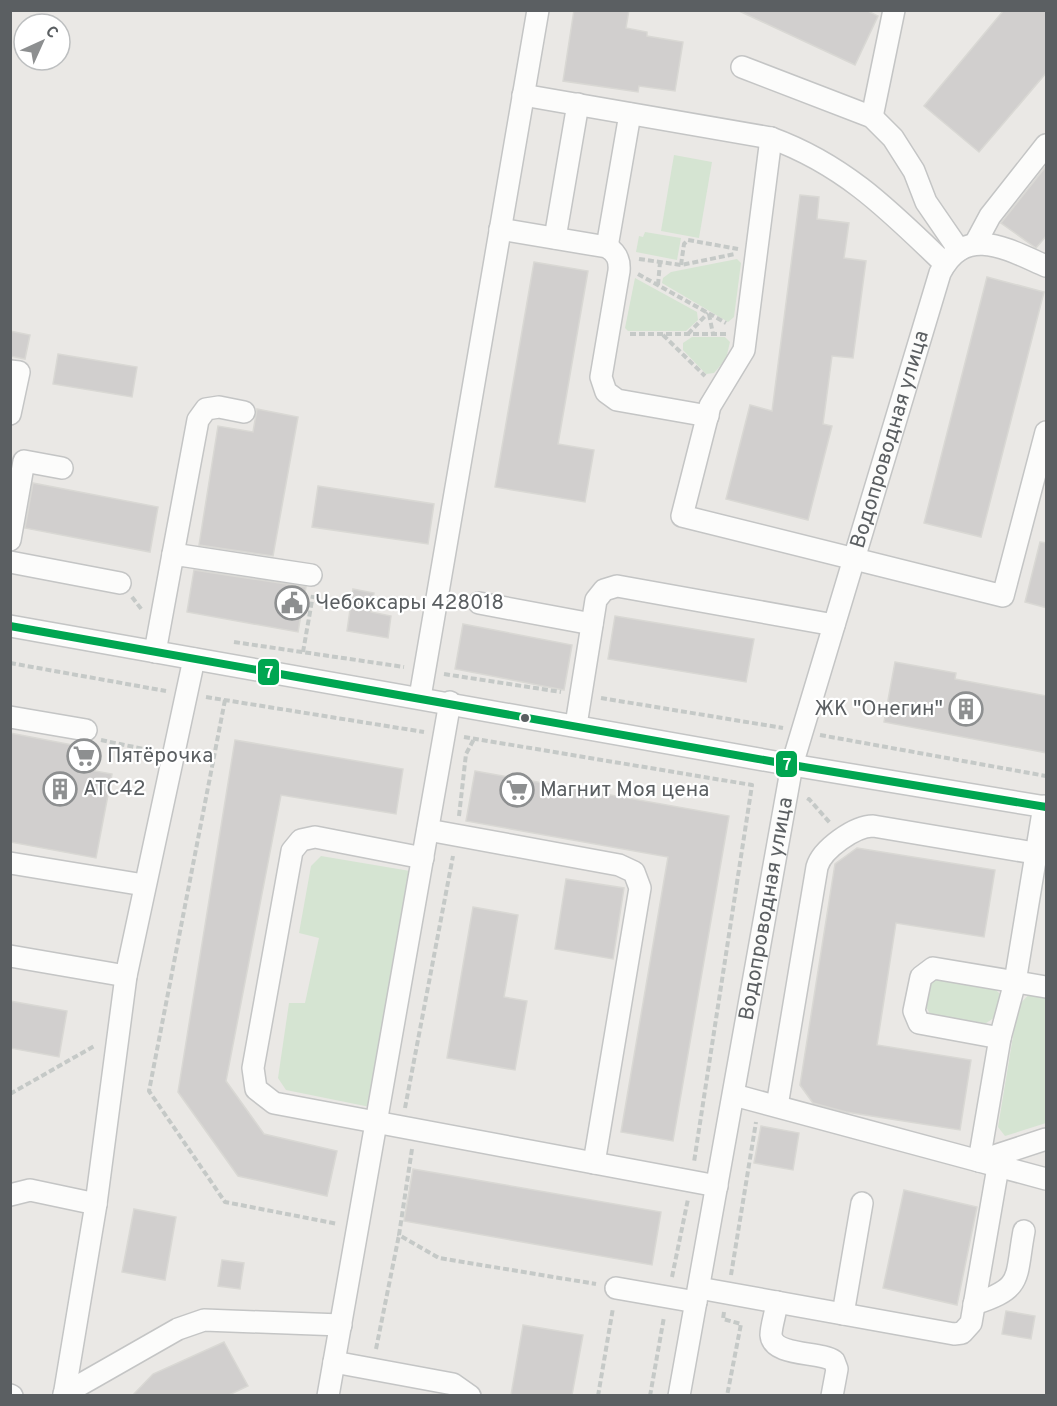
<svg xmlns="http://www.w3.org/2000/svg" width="1057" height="1406" font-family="Overpass,sans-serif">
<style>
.green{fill:#d5e4d2}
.building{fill:#d1cfce;stroke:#d9d8d4;stroke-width:1.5}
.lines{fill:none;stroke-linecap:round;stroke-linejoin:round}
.minor-casing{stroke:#c4c5c5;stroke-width:24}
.path{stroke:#c5c9c7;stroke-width:4;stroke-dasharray:6 3;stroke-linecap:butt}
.minor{stroke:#fcfcfb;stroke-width:21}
.bus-1-casing{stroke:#fff;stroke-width:12}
.bus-1{stroke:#00a651;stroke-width:8}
.bus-dot{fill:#5b5f62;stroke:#fff;stroke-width:2}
.labels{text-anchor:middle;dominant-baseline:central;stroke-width:4.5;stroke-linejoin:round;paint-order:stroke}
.street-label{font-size:21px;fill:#5b5f62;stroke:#fff}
.poi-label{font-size:21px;fill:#5b5f62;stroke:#fff;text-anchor:start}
.line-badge{stroke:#fff;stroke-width:2}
.badge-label{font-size:16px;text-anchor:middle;font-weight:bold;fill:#fff}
</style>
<rect width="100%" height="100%" fill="#eae8e5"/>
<g class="green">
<path d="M674,155L712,162L699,238L661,231Z"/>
<path d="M645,232L681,238L677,260L636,252L639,236L643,237Z"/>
<path d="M737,259L741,263L734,317L728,322L662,283L663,278L671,272Z"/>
<path d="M635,278L697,312L698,320L686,331H628L625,328Z"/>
<path d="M692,337H725L730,342L726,359L714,373L706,374L683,350V343Z"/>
<path d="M321,856L416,872L370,1107L286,1090L278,1078L289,1003H305L319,938L299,933L311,866Z"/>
<path d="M940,975L989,983L1000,994L997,1016L983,1025L930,1014L923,1001L926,988Z"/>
<path d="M1034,989L1046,991V1123L1005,1136L998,1127L1018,1006Z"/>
</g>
<g class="building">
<path d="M574,10H629L626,28L647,32V36L683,42L675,91L639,86L638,92L563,81Z"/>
<path d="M737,10H866L878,16L855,65Z"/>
<path d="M1004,10H1047V72L979,152L924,106Z"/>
<path d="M1047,165V235L1036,248L1001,223Z"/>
<path d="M800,195L819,197L817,219L849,223L844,258L866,261L853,358L832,356L823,424L832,426L808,520L726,499L750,405L772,411Z"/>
<path d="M534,262L588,271L558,444L594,450L585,502L495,487Z"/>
<path d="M987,277L1044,292L981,537L924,523Z"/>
<path d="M10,331L30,335L25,359L10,356Z"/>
<path d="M58,354L137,367L132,397L53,384Z"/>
<path d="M257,409L298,417L273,556L199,545L218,426L253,432Z"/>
<path d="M33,483L158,507L150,552L25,528Z"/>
<path d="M318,486L434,504L428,544L312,527Z"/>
<path d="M1040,542L1047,543V608L1025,602Z"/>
<path d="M194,570L306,587L298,632L187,612Z"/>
<path d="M353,589L374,593L371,612L391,616L388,638L347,631Z"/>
<path d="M615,616L754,639L746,682L608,659Z"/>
<path d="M463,624L572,645L564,690L455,669Z"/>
<path d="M895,662L956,673L955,679L1047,696V753L884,722Z"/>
<path d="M10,733L99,750L95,771L112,774L96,858L10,842Z"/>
<path d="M235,740L403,769L396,814L281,795L226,1081L264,1134L337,1151L327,1196L238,1176L178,1092Z"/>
<path d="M475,771L729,816L673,1141L621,1132L668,857L466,821Z"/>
<path d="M857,848L995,870L984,937L896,923L877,1045L971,1060L960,1130L846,1112L813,1103L800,1085L835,864Z"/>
<path d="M566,879L624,888L613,959L555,949Z"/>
<path d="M473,907L518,915L504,997L527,1001L515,1070L447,1058Z"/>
<path d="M10,1001L67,1011L59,1057L10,1048Z"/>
<path d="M761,1126L799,1133L793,1170L754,1163Z"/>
<path d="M413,1169L661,1212L652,1265L404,1221Z"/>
<path d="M904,1190L977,1207L957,1305L883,1288Z"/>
<path d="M134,1209L176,1217L165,1280L122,1272Z"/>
<path d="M222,1260L244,1263L240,1289L218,1286Z"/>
<path d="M1006,1311L1035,1316L1031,1339L1002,1334Z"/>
<path d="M523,1325L583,1335L572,1395H511Z"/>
<path d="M224,1342L248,1386L229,1395H133L153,1374Z"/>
</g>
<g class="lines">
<defs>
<g id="minor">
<path d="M742,67L872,117L893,138L914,171L926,202L959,250"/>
<path d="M523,95L771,138C845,165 890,211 945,264"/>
<path d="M872,117L894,10"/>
<path d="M771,138L744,350L710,406L682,516L1003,596L1046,432"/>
<path d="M500,229L607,247C617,253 620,260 619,271L601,377L606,392L617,400L708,416"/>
<path d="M555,238L578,104"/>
<path d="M975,244L990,216L1046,145"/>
<path d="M607,247L630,114"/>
<path d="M10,371L19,372L10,414"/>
<path d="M10,540L24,461L62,468"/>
<path d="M173,554L198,420L206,409L219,407L244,412"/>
<path d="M10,562L120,583"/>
<path d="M479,603L592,624"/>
<path d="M10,626L792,765L1046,807"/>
<path d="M155,652L173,554L311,575"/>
<path d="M420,697L538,10"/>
<path d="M10,717L86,730"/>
<path d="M576,725L596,600L604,590L617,586L834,625"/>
<path d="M1044,806L1015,982L1000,1038L979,1161L1046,1179"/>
<path d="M428,830L619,865L634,872L640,888L594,1163"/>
<path d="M423,858L315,837L301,840L292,851L253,1068L256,1089L274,1103L717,1186"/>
<path d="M10,863L144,885"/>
<path d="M10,956L126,976"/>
<path d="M1000,1038L919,1023L914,1011L921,977L933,968L1046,987"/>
<path d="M734,1095L979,1161L1046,1139"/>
<path d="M777,1106L817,867C822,849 855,826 873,826L1046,855"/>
<path d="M10,1195L30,1190L96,1204"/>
<path d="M616,1288L696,1302"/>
<path d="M699,1288L954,1334L962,1333L971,1323L998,1167"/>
<path d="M777,1302C776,1312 771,1326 771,1335C773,1357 820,1351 834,1361L837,1369L832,1396"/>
<path d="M974,1304C1024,1288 1015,1279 1024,1231"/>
<path d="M843,1314L862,1203"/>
<path d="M334,1362L453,1384L470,1396"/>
<path d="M64,1394L178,1329L204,1320L341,1325"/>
<path d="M10,1395L12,1396"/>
<path d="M64,1396L96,1204L126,976L194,659"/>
<path d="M328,1396L450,702"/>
<path id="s1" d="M679,1396L792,765L940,273C965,223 1009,250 1046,266"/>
</g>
</defs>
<use href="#minor" class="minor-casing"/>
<g class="path">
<path d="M639,259L681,265L735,254"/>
<path d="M681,265L684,244L688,240L738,249"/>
<path d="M638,274L726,323"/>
<path d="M658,285L660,262"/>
<path d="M709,314L713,334"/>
<path d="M630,334H727"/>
<path d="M688,334L708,313"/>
<path d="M663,335L705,376"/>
<path d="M132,597L142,610"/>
<path d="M234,642L404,667"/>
<path d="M303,652L313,595"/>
<path d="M10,663L166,691"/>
<path d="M444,674L561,692"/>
<path d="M206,697L424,732"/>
<path d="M601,698L783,728"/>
<path d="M225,700L149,1091L225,1202L338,1224"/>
<path d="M820,735L1046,776"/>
<path d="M464,737L752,785L694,1162"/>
<path d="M101,740L153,751"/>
<path d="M808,801L809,799L830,823"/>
<path d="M459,816L466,754L474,739"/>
<path d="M10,1094L96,1045"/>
<path d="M405,1108L453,856"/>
<path d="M412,1149L399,1235L439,1258L596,1284"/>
<path d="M731,1275L756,1122"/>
<path d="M672,1277L688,1199"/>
<path d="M724,1312L723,1319L741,1324L727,1396"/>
<path d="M376,1349L399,1235"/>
<path d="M598,1396L613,1308"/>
<path d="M650,1396L664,1317"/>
</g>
<use href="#minor" class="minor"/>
<defs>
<path id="bus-1" d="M10,626L792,765L1046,807"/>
</defs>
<use href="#bus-1" class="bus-1-casing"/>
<use href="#bus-1" class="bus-1"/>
</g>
<defs>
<symbol id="civic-ring" viewBox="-11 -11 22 22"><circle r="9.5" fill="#fff" stroke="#8d8f90" stroke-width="1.5"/><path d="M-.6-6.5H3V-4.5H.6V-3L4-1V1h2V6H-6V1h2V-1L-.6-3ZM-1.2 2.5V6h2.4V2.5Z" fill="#8d8f90"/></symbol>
<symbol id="building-ring" viewBox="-11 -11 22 22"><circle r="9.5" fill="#fff" stroke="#8d8f90" stroke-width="1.5"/><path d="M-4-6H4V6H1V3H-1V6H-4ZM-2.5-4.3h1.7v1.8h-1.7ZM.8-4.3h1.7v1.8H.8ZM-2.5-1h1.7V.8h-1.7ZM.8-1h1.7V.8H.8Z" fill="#8d8f90"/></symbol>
<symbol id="supermarket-ring" viewBox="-11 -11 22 22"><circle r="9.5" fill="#fff" stroke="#8d8f90" stroke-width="1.5"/><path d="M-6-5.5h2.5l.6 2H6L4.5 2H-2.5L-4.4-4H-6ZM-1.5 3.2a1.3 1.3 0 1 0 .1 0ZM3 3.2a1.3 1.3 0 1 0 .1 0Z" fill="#8d8f90"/></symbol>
</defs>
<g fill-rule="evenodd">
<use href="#civic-ring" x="273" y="584" width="38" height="38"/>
<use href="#building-ring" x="947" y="690" width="38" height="38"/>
<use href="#supermarket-ring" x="65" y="737" width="38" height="38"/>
<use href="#building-ring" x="41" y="770" width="38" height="38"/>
<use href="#supermarket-ring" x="498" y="771" width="38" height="38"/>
</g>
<circle class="bus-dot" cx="525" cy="718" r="5"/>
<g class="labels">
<g class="street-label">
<text stroke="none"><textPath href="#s1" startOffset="981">Водопроводная улица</textPath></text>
<text stroke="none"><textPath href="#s1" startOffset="495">Водопроводная улица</textPath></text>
</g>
<g class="poi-label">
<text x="315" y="603">Чебоксары 428018</text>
<text x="943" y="709" text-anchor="end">ЖК "Онегин"</text>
<text x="107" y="756">Пятёрочка</text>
<text x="83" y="789">АТС42</text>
<text x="540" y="790">Магнит Моя цена</text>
</g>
</g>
<g class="line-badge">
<rect x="257" y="658" width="23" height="28" rx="6" fill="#00a651"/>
<rect x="775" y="750" width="23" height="28" rx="6" fill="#00a651"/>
</g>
<g class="badge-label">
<text x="269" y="678">7</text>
<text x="787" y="770">7</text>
</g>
<rect width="1057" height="1406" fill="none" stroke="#5b5f62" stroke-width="24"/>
<g transform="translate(42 42) rotate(45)"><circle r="28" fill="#ffffff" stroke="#bdbfc0" stroke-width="1.5"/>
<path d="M0-4.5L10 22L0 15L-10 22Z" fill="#8d8f90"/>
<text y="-9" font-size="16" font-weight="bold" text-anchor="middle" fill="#5b5f62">С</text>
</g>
</svg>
